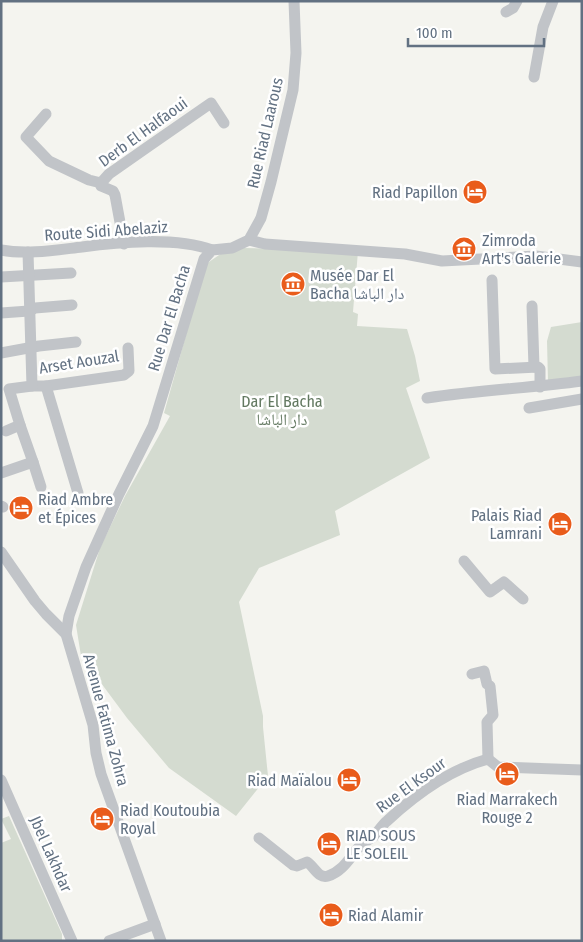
<svg xmlns="http://www.w3.org/2000/svg" width="583" height="942" font-family="'Fira Sans Condensed','Noto Naskh Arabic',sans-serif">
<style>
.green{fill:#d4dbd0}
.lines{fill:none;stroke-linecap:round;stroke-linejoin:round}
.minor{stroke:#c1c4c8;stroke-width:11}
.labels{text-anchor:middle;dominant-baseline:central;stroke-width:5;stroke-linejoin:round;paint-order:stroke}
.street-label{font-size:16px;fill:#627182;stroke:#fff}
.poi-label{font-size:16px;fill:#627182;stroke:#fff;text-anchor:start}
.park-label{font-size:16px;fill:#637961;stroke:#fff}
</style>
<rect width="100%" height="100%" fill="#f4f4ef"/>
<g class="green">
<path d="M243,248L358,251L353,312L358,314L357,326L407,329L415,356L420,381L406,388L430,458L335,511L340,535L259,568L239,602L263,716V727L268,776L236,816L169,768L127,718L81,656L76,625L100,548L125,496L170,416L164,413L206,264L222,253Z"/>
<path d="M582,322V379L548,382L547,341L551,327Z"/>
<path d="M9,816L62,934V941H1V843L11,839L1,819Z"/>
</g>
<g class="lines">
<g class="minor">
<path d="M506,12L513,8L517,1"/>
<path d="M534,77L543,27L553,1"/>
<path d="M46,114L26,137L49,161L89,180L101,183"/>
<path d="M249,240L265,244L405,254L442,261L536,256L582,262"/>
<path d="M124,244L115,195L113,191L101,186V183L109,174L149,146L211,103L224,123"/>
<path d="M1,250C27,255 56,250 82,247C118,242 177,237 212,250"/>
<path d="M1,277L71,273"/>
<path d="M492,280L495,369L538,367L540,369V387"/>
<path d="M532,306L534,367"/>
<path d="M1,313L29,311L35,308L72,305"/>
<path d="M1,353L39,346L76,342"/>
<path d="M32,386H46L124,375L129,371L128,348"/>
<path d="M46,386L78,493"/>
<path d="M427,398C479,390 530,388 582,381"/>
<path d="M529,408L582,399"/>
<path d="M6,431L20,425L9,389L32,386L28,252"/>
<path d="M33,462L41,487"/>
<path d="M1,473L33,462L20,425"/>
<path d="M1,506L3,507"/>
<path d="M1,552L35,601L46,614L66,634L93,725L96,753L101,774L161,941"/>
<path d="M464,561L490,592L504,582L523,599"/>
<path d="M66,634L69,616L86,567L119,494L153,426L204,259L212,250L232,248L249,240L261,218L271,182L293,90L296,53L294,1"/>
<path d="M472,674L484,671L487,684L490,686L493,715L487,722L488,759"/>
<path d="M1,780L72,941"/>
<path d="M259,838L293,865L297,866L307,862C314,866 318,879 328,876C344,871 351,855 361,845C365,841 370,839 374,836C379,831 382,825 387,821C415,795 451,769 488,759L498,767L582,770"/>
<path d="M109,941L155,924"/>
</g>
</g>
<defs>
<symbol id="hotel-disc" viewBox="-11 -11 22 22"><circle r="9.5" fill="#e95c1b" stroke="#fff"/><path d="M-6-4.5h1.5V1H6V5H4.5V3h-9V5H-6ZM-4 0a1.8 1.8 0 1 1 3.6 0ZM.5 0V-2.5h3Q6-2.5 6 0Z" fill="#fff"/></symbol>
<symbol id="museum-disc" viewBox="-11 -11 22 22"><circle r="9.5" fill="#e95c1b" stroke="#fff"/><path d="M0-6L6-3V-2H-6V-3ZM-5-1h2V3h-2ZM-1-1h2V3h-2ZM3-1h2V3H3ZM-6 4H6V6H-6Z" fill="#fff"/></symbol>
</defs>
<g fill-rule="evenodd">
<use href="#hotel-disc" x="461" y="178" width="28" height="28"/>
<use href="#museum-disc" x="450" y="235" width="28" height="28"/>
<use href="#museum-disc" x="279" y="270" width="28" height="28"/>
<use href="#hotel-disc" x="7" y="494" width="28" height="28"/>
<use href="#hotel-disc" x="546" y="510" width="28" height="28"/>
<use href="#hotel-disc" x="493" y="760" width="28" height="28"/>
<use href="#hotel-disc" x="335" y="766" width="28" height="28"/>
<use href="#hotel-disc" x="88" y="805" width="28" height="28"/>
<use href="#hotel-disc" x="315" y="830" width="28" height="28"/>
<use href="#hotel-disc" x="317" y="901" width="28" height="28"/>
</g>
<g class="labels">
<g class="street-label">
<text transform="translate(143 132) rotate(-36)">Derb El Halfaoui</text>
<text transform="translate(265 133) rotate(-77)">Rue Riad Laarous</text>
<text transform="translate(106 231) rotate(-4)">Route Sidi Abelaziz</text>
<text transform="translate(169 318) rotate(-73)">Rue Dar El Bacha</text>
<text transform="translate(79 362) rotate(-9)">Arset Aouzal</text>
<text transform="translate(106 720) rotate(75)">Avenue Fatima Zohra</text>
<text transform="translate(411 785) rotate(-36)">Rue El Ksour</text>
<text transform="translate(51 854) rotate(66)">Jbel Lakhdar</text>
</g>
<g class="poi-label">
<text x="458" y="192" text-anchor="end">Riad Papillon</text>
<text x="482" y="240">Zimroda<tspan x="482" dy="18">Art's Galerie</tspan></text>
<text x="310" y="275">Musée Dar El<tspan x="310" dy="18">Bacha دار الباشا</tspan></text>
<text x="38" y="499">Riad Ambre<tspan x="38" dy="18">et Épices</tspan></text>
<text x="542" y="515" text-anchor="end">Palais Riad<tspan x="542" dy="18">Lamrani</tspan></text>
<text x="332" y="780" text-anchor="end">Riad Maïalou</text>
<text x="507" y="799" text-anchor="middle">Riad Marrakech<tspan x="507" dy="18">Rouge 2</tspan></text>
<text x="120" y="810">Riad Koutoubia<tspan x="120" dy="18">Royal</tspan></text>
<text x="346" y="835">RIAD SOUS<tspan x="346" dy="18">LE SOLEIL</tspan></text>
<text x="348" y="915">Riad Alamir</text>
</g>
<g class="park-label">
<text x="282" y="401">Dar El Bacha<tspan x="282" dy="18">دار الباشا</tspan></text>
</g>
</g>
<rect width="583" height="942" fill="none" stroke="#627182" stroke-width="5"/>
<path d="M408 38v8h136v-8" fill="none" stroke="#627182" stroke-width="2.5"/>
<text x="416" y="38" font-size="15" fill="#627182" stroke="#ffffff" stroke-width="4" paint-order="stroke">100 m</text>
</svg>
